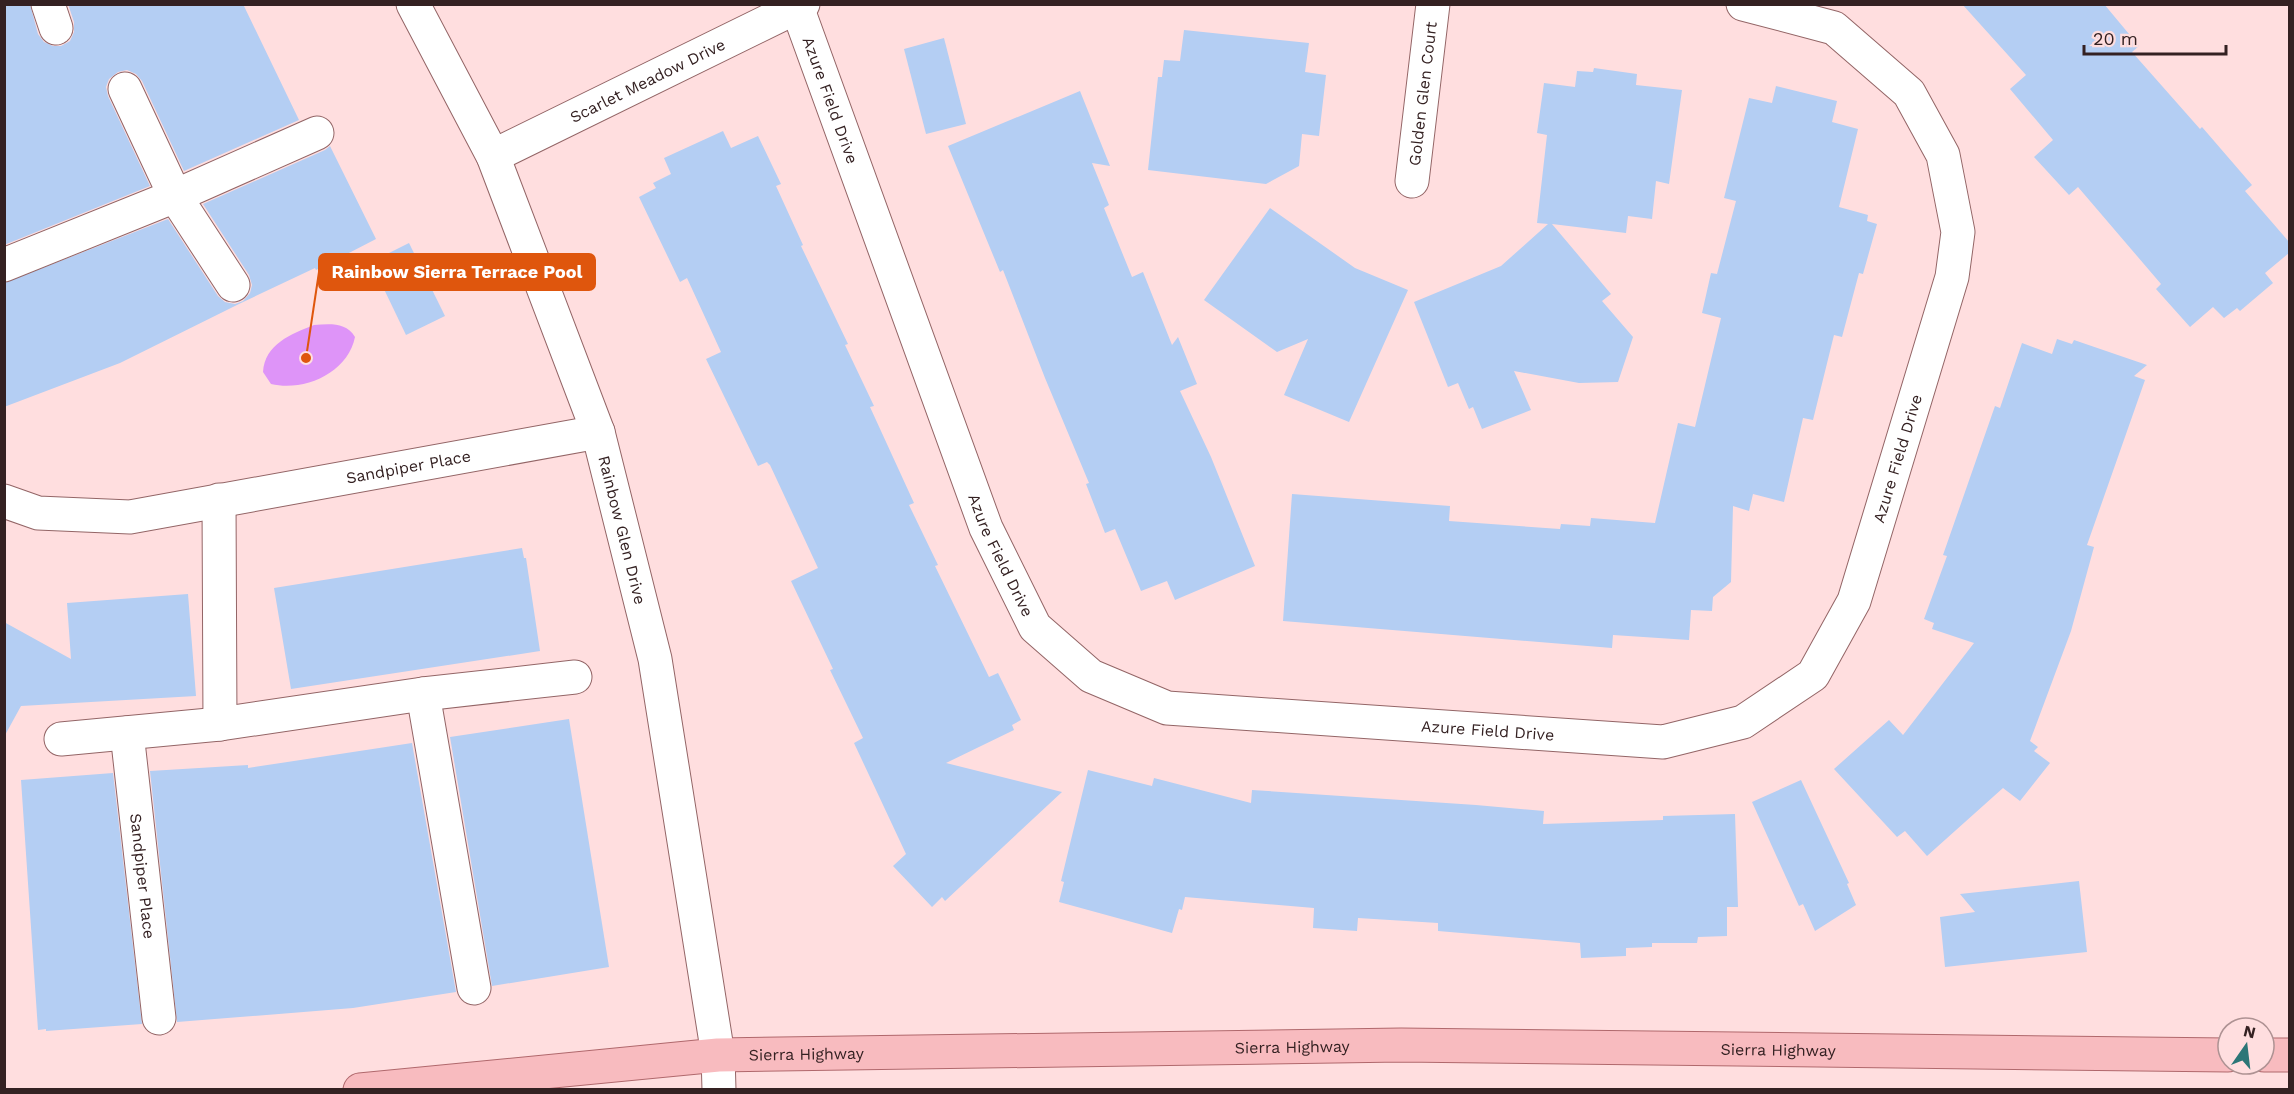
<svg xmlns="http://www.w3.org/2000/svg" width="2294" height="1094" font-family="'Work Sans',sans-serif">
<style>
.water{fill:#de94f8}
.building{fill:#b4cef3}
.lines{fill:none;stroke-linecap:round;stroke-linejoin:round}
.minor-casing{stroke:#936566;stroke-width:35}
.major-casing{stroke:#b0686c;stroke-width:35}
.minor{stroke:#fff;stroke-width:33}
.major{stroke:#f8bbbf;stroke-width:33}
.labels{text-anchor:middle;dominant-baseline:central;stroke-width:5;stroke-linejoin:round;paint-order:stroke}
.street-label{font-size:16px;fill:#342122;stroke:#ffdedf}
.leader{fill:none;stroke:#df560d;stroke-width:2}
.callout-dot{fill:#df560d;stroke:#ffdedf;stroke-width:2}
.callout{fill:#df560d;stroke:#df560d;stroke-width:2}
.callout-label{font-size:18px;text-anchor:middle;font-weight:bold;fill:#fff}
</style>
<rect width="100%" height="100%" fill="#ffdedf"/>
<path class="water" d="M314,325C330,324 346,322 355,337C348,373 304,392 271,384L263,372C265,344 291,334 314,325Z"/>
<g class="building">
<path d="M4,4H30L38,34L44,42L53,46H61L70,41L74,32V22L68,4H243L299,120L184,171L142,81L136,74L127,70L118,72L109,79L106,87L108,96L150,186L4,245Z"/>
<path d="M1962,4H2104L2139,46L2132,52L2200,129L2202,127L2252,185L2245,191L2289,242V253L2265,273L2273,283L2240,311L2237,308L2224,318L2213,307L2190,327L2156,289L2161,284L2078,187L2069,195L2034,157L2053,140L2010,89L2026,75Z"/>
<path d="M1184,30L1309,43L1305,72L1326,75L1319,136L1302,134L1299,166L1266,184L1148,170L1158,77H1162L1164,60L1180,61Z"/>
<path d="M944,38L966,124L926,134L904,49Z"/>
<path d="M1594,68L1637,74L1636,85L1682,90L1669,184L1656,181L1652,219L1628,216L1626,233L1552,224L1611,294L1602,301L1633,337L1618,382L1579,383L1514,371L1531,410L1482,429L1473,407L1469,409L1458,383L1448,387L1414,302L1501,266L1548,224L1537,223L1547,135L1537,133L1544,83L1575,87L1577,71L1593,72Z"/>
<path d="M1776,86L1837,101L1832,122L1858,129L1839,207L1868,215L1867,221L1877,224L1863,274L1859,273L1842,337L1834,335L1813,420L1803,418L1784,502L1753,494L1749,511L1733,506L1731,582L1713,597L1712,611L1691,610L1689,640L1613,635L1612,648L1283,621L1292,494L1450,506L1449,521L1560,529L1561,524L1590,526L1591,518L1655,523L1678,423L1695,427L1721,318L1702,313L1711,273L1717,274L1736,201L1724,198L1749,98L1772,103Z"/>
<path d="M1080,91L1110,166L1092,163L1109,205L1104,208L1132,277L1143,272L1172,345L1178,337L1197,384L1180,391L1211,457L1255,566L1175,600L1167,581L1141,591L1115,529L1105,533L1086,484L1089,483L1045,378L1003,270L1000,272L948,146Z"/>
<path d="M723,131L731,148L758,136L781,184L776,186L803,245L801,246L848,344L845,345L874,406L870,407L914,503L909,505L938,565L935,566L989,677L998,673L1021,720L1012,725L1014,730L946,763L1062,792L945,901L942,897L932,907L893,866L906,854L854,743L863,738L830,670L833,669L791,581L818,568L770,465L767,462L758,466L706,359L721,352L687,278L680,282L639,197L656,188L653,183L671,174L664,158Z"/>
<path d="M330,146L376,239L316,270L315,268L241,303L120,363L4,407V283L168,219L218,296L225,302L235,304L243,301L250,293L252,285L249,275L203,204L325,150Z"/>
<path d="M1270,208L1355,268L1408,290L1349,422L1284,395L1308,339L1277,352L1204,300Z"/>
<path d="M409,243L445,316L406,335L371,262Z"/>
<path d="M2057,339L2072,344L2074,340L2147,365L2134,376L2145,380L2087,545L2094,547L2071,631L2030,741L2038,747L2034,751L2050,763L2020,801L2003,788L1927,856L1905,831L1897,837L1834,769L1889,720L1903,735L1974,643L1932,629L1934,623L1924,619L1947,556L1943,555L1995,406L2000,408L2022,343L2052,354Z"/>
<path d="M522,548L524,558H526L540,651L291,689L274,588Z"/>
<path d="M188,594L196,696L21,706L4,737V622L71,659L67,603Z"/>
<path d="M569,719L609,967L492,986L450,737Z"/>
<path d="M412,743L456,992L353,1008L177,1022L150,771L248,765V768Z"/>
<path d="M1088,770L1152,786L1154,778L1251,803L1252,790L1476,805L1544,811L1543,824L1663,820V816L1735,814L1738,907H1727V936L1698,937L1697,943H1652V947L1626,948V956L1581,958L1580,943L1438,931V923L1358,918L1357,931L1313,928L1314,908L1185,897L1182,910L1179,909L1172,933L1059,902L1064,882L1061,881Z"/>
<path d="M113,773L142,1024L46,1031V1029L38,1030L21,780Z"/>
<path d="M1801,780L1849,883L1847,884L1856,905L1815,931L1803,904L1799,906L1752,802Z"/>
<path d="M2079,881L2087,952L1945,967L1940,917L1975,912L1960,894Z"/>
</g>
<g class="lines">
<defs>
<g id="minor">
<path d="M48,4L56,28"/>
<path id="s1" d="M413,4L493,156L598,432L655,659L718,1055L719,1090"/>
<path id="s2" d="M797,7L986,528L1035,627L1091,676L1167,708L1663,742L1743,722L1813,675L1854,601L1952,277L1958,232L1943,155L1909,93L1834,28L1743,4"/>
<path d="M125,89L175,196L233,285"/>
<path id="s3" d="M493,156L803,4"/>
<path id="s4" d="M1412,181L1433,4"/>
<path d="M4,265L175,196L317,133"/>
<path d="M219,500L220,724"/>
<path id="s5" d="M4,501L38,513L130,517L598,432"/>
<path d="M423,694L474,988"/>
<path id="s6" d="M127,733L159,1018"/>
<path d="M61,739L220,724L423,694L575,677"/>
</g>
<g id="major">
<path d="M2264,1055H2290"/>
<path id="s7" d="M360,1090L718,1055L1401,1045L2228,1055"/>
</g>
</defs>
<use href="#minor" class="minor-casing"/>
<use href="#major" class="major-casing"/>
<use href="#minor" class="minor"/>
<use href="#major" class="major"/>
</g>
<g class="labels">
<g class="street-label">
<text stroke="none"><textPath href="#s3" startOffset="172">Scarlet Meadow Drive</textPath></text>
<text stroke="none"><textPath href="#s4" startOffset="88">Golden Glen Court</textPath></text>
<text stroke="none"><textPath href="#s2" startOffset="99">Azure Field Drive</textPath></text>
<text stroke="none"><textPath href="#s2" startOffset="1719">Azure Field Drive</textPath></text>
<text stroke="none"><textPath href="#s5" startOffset="411">Sandpiper Place</textPath></text>
<text stroke="none"><textPath href="#s1" startOffset="568">Rainbow Glen Drive</textPath></text>
<text stroke="none"><textPath href="#s2" startOffset="585">Azure Field Drive</textPath></text>
<text stroke="none"><textPath href="#s2" startOffset="1143">Azure Field Drive</textPath></text>
<text stroke="none"><textPath href="#s6" startOffset="144">Sandpiper Place</textPath></text>
<text stroke="none"><textPath href="#s7" startOffset="934">Sierra Highway</textPath></text>
<text stroke="none"><textPath href="#s7" startOffset="1420">Sierra Highway</textPath></text>
<text stroke="none"><textPath href="#s7" startOffset="448">Sierra Highway</textPath></text>
</g>
</g>
<path class="leader" d="M306 358L319 272"/>
<circle class="callout-dot" cx="306" cy="358" r="6"/>
<rect class="callout" x="319" y="254" width="276" height="36" rx="6"/>
<g class="callout-label">
<text x="457" y="278">Rainbow Sierra Terrace Pool</text>
</g>
<rect width="2294" height="1094" fill="none" stroke="#342122" stroke-width="12"/>
<g transform="translate(2246 1046) rotate(14)"><circle r="28" fill="#ffdedf" stroke="#ae9293" stroke-width="1.5"/>
<path d="M0-4.5L10 22L0 15L-10 22Z" fill="#2c7677"/>
<text y="-9" font-size="16" font-weight="bold" text-anchor="middle" fill="#342122">N</text>
</g>
<path d="M2084 45v9h142v-9" fill="none" stroke="#342122" stroke-width="3"/>
<text x="2093" y="45" font-size="18" fill="#342122" stroke="#ffdedf" stroke-width="4.5" paint-order="stroke">20 m</text>
</svg>
